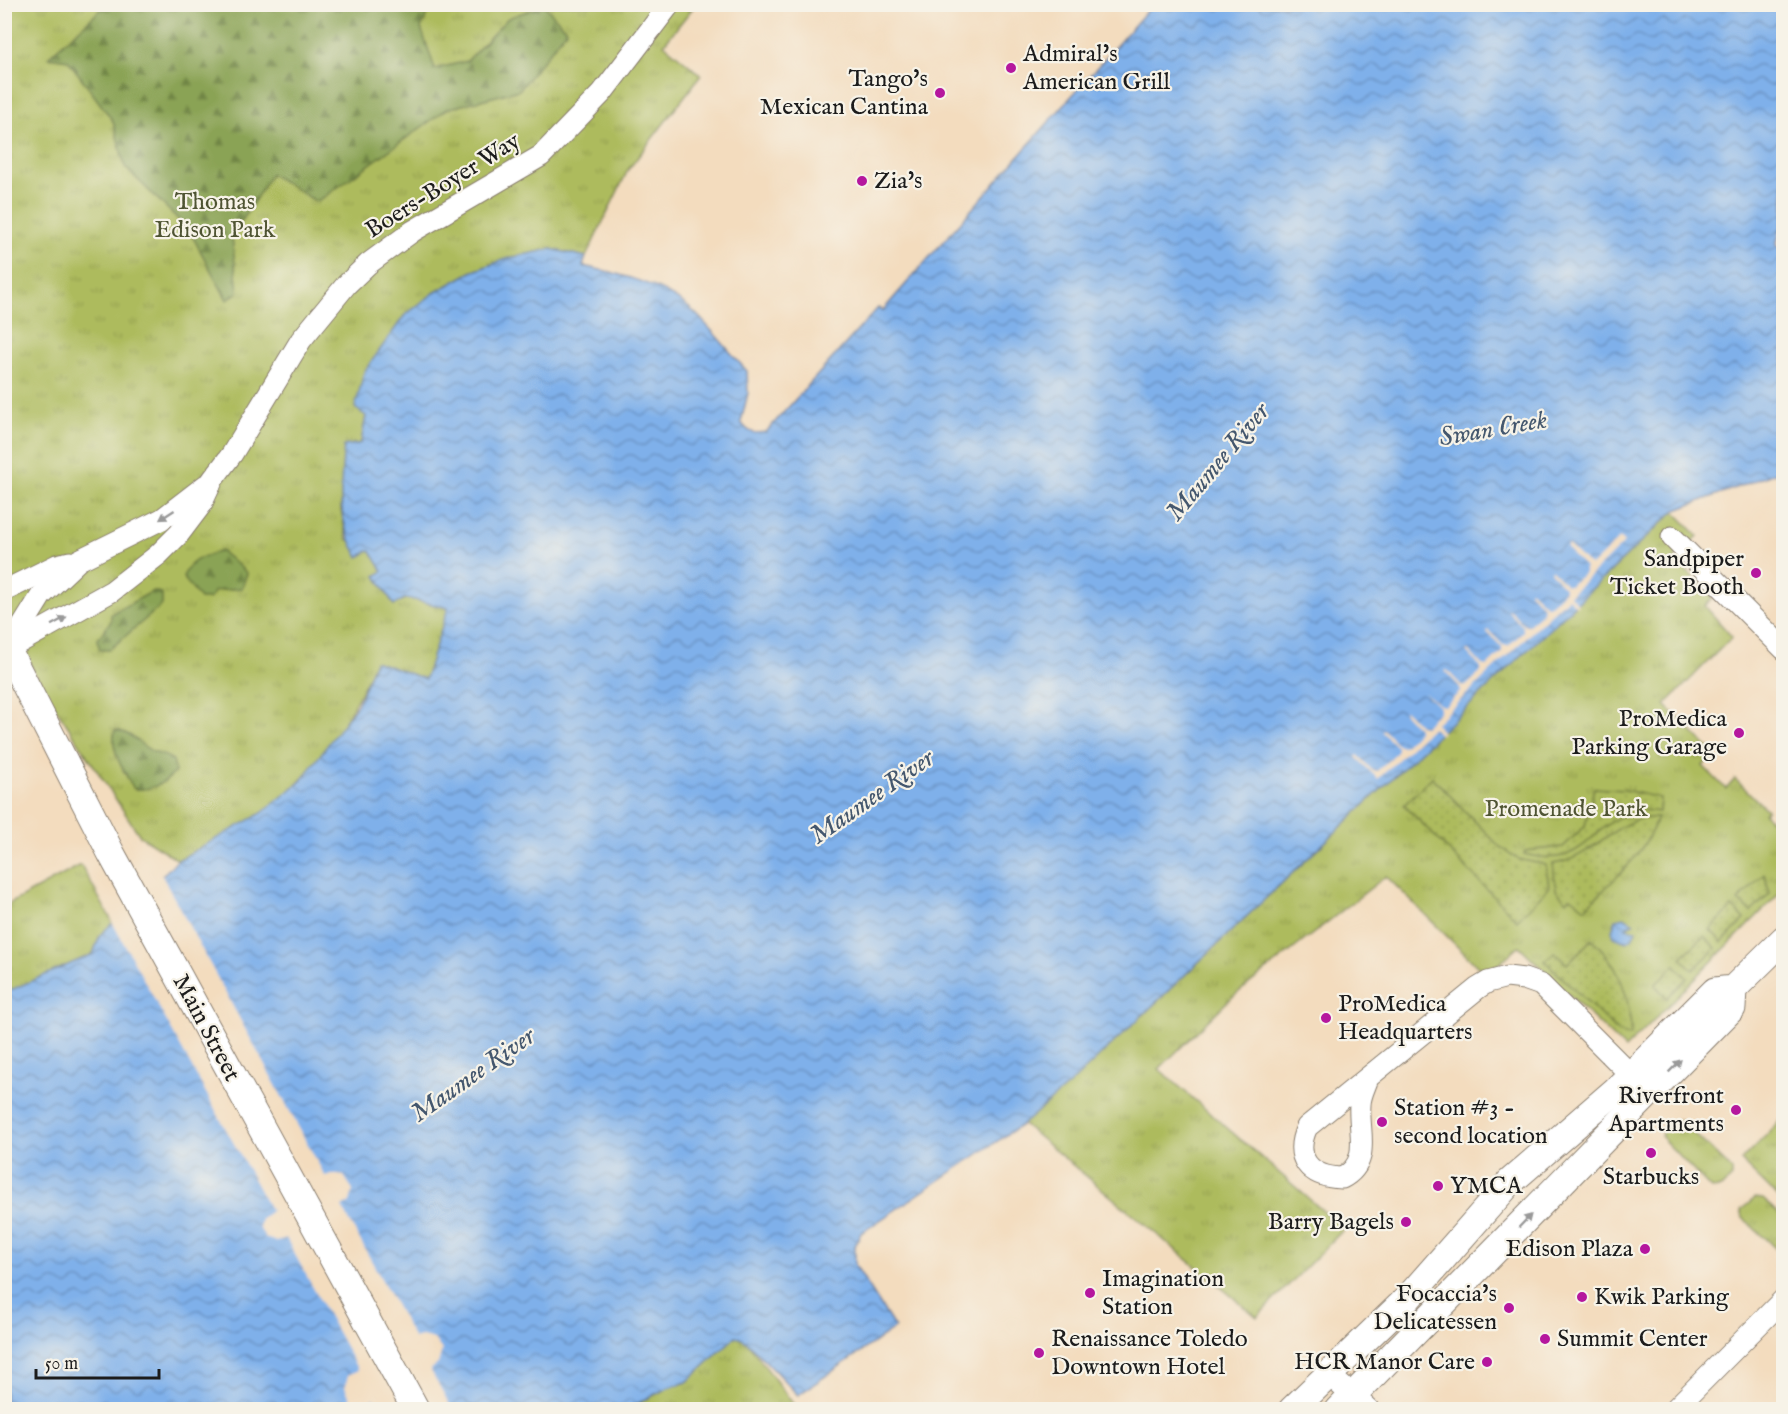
<svg xmlns="http://www.w3.org/2000/svg" width="1788" height="1414" font-family="'IM FELL English',serif">
<style>
.grass{fill:url(#grass-tufts);stroke:#646c3c;stroke-width:1.5}
.forest{fill:url(#forest-firs);stroke:#536038;stroke-width:1.5}
.garden{fill:url(#garden-dots);stroke:#646c3c;stroke-width:1.5}
.water{fill:url(#water-waves);stroke:#4e6683;stroke-width:1.5}
.pier{fill:#f3dcbe}
.lines{fill:none;stroke-linecap:round;stroke-linejoin:round}
.minor-casing{stroke:#887c6d;stroke-width:23}
.major-casing{stroke:#887c6d;stroke-width:29}
.minor{stroke:#fff;stroke-width:21}
.major{stroke:#fff;stroke-width:27}
.oneway{fill:#999}
.poi-dot{fill:#b5179e;stroke:#f7f3e8;stroke-width:2}
.labels{text-anchor:middle;dominant-baseline:central;stroke-width:4.5;stroke-linejoin:round;paint-order:stroke}
.poi-label{font-size:24px;fill:#1c1c1c;stroke:#f7f3e8;text-anchor:start}
.street-label{font-size:24px;fill:#1c1c1c;stroke:#f7f3e8}
.park-label{font-size:24px;fill:#4f5433;stroke:#f7f3e8}
.water-label{font-size:26px;font-style:italic;fill:#44576e;stroke:#f7f3e8}
</style>
<defs>
<pattern id="grass-tufts" width="24" height="20" patternUnits="userSpaceOnUse" patternTransform="scale(1.5)"><rect width="24" height="20" fill="#adbb5d"/><path d="M3 7l-1-3M5 7V3M7 7l1-3M15 17l-1-3M17 17v-4M19 17l1-3" fill="none" stroke="#94a050"/></pattern>
<pattern id="forest-firs" width="22" height="20" patternUnits="userSpaceOnUse" patternTransform="scale(1.5)"><rect width="22" height="20" fill="#8aa354"/><path d="M5 1l3.5 6h-7zM16 11l3.5 6h-7z" fill="#708445"/></pattern>
<pattern id="garden-dots" width="8" height="8" patternUnits="userSpaceOnUse" patternTransform="scale(1.5)"><rect width="8" height="8" fill="#adbb5d"/><path d="M2 2h.1M6 6h.1" fill="none" stroke="#94a050" stroke-width="1.8" stroke-linecap="round"/></pattern>
<pattern id="water-waves" width="16" height="10" patternUnits="userSpaceOnUse" patternTransform="scale(1.5)"><rect width="16" height="10" fill="#7fb0ea"/><path d="M0 5q4-4 8 0t8 0" fill="none" stroke="#678ebd"/></pattern>
</defs>
<rect width="100%" height="100%" fill="#f7f3e8"/>
<filter id="ink" filterUnits="userSpaceOnUse"><feTurbulence type="fractalNoise" baseFrequency=".0167" numOctaves="2"/><feDisplacementMap in="SourceGraphic" scale="12" xChannelSelector="R" yChannelSelector="G"/><feConvolveMatrix kernelMatrix="1 2 1 2 8 2 1 2 1" color-interpolation-filters="sRGB"/></filter>
<filter id="wash" filterUnits="userSpaceOnUse"><feTurbulence type="fractalNoise" baseFrequency=".008" numOctaves="4" result="noise"/><feDisplacementMap in="SourceGraphic" scale="24" xChannelSelector="R" yChannelSelector="G"/><feGaussianBlur stdDeviation="1.35" result="paint"/><feColorMatrix in="noise" values="0 0 0 0 0 0 0 0 0 0 0 0 0 0 0 0 0 1.4 0 .05"/><feComposite in="paint" operator="in"/></filter>
<g filter="url(#wash)">
<rect width="100%" height="100%" fill="#f3dcbe"/>
<g class="grass">
<path d="M12,4L695,5L664,44L701,75L628,170L586,257L551,249L509,258L471,272L434,293L404,316L366,416L361,443L344,447L341,510L347,539L370,549L383,571L376,576L394,605L406,598L449,608L425,679L375,662C350,719 315,778 262,813C236,831 205,844 178,860L140,836L40,684L5,614L4,11Z"/>
<path d="M1674,511L1698,536L1674,558L1713,597L1705,606L1732,637L1665,705L1714,753L1703,766L1726,789L1735,779L1767,810L1764,813L1783,832V890L1625,1049L1519,946L1486,975L1386,876L1230,999L1159,1069L1344,1229L1257,1317L1023,1124L1070,1084Z"/>
<path d="M81,865L113,923L100,935L93,954L5,993V906Z"/>
<path d="M1783,1118V1117V1202L1741,1161Z"/>
<path d="M1673,1120L1681,1121L1732,1170V1177L1721,1188L1711,1189L1661,1137L1663,1129Z"/>
<path d="M1755,1198L1763,1199L1783,1218V1255L1743,1218L1741,1210Z"/>
<path d="M736,1336L747,1342L797,1409L627,1410L667,1388L687,1382Z"/>
</g>
<g class="forest">
<path d="M106,5H432L421,28L435,69L467,61L508,18L544,5L567,30L519,90L447,109L317,202L271,174L232,237L238,292L227,300L189,230L125,167L113,121L68,60L48,57Z"/>
<path d="M221,551L247,573L242,588L215,591L209,599H200L183,577C190,559 204,556 221,551Z"/>
<path d="M153,591L162,593V605L109,650H100L97,640L111,621V614Z"/>
<path d="M115,730C132,732 140,746 154,752C162,755 166,755 173,760L175,772C166,783 149,791 134,789C125,774 109,749 115,730Z"/>
</g>
<g class="garden">
<path d="M1432,777L1499,846L1518,859L1546,865L1549,887L1517,920L1404,805Z"/>
<path d="M1594,788L1625,790L1660,798L1659,812C1651,811 1642,809 1635,811C1588,823 1588,871 1524,854L1525,851L1563,847L1585,826Z"/>
<path d="M1643,818H1657C1645,855 1612,881 1585,908L1571,897L1567,901L1556,890L1553,864C1590,859 1608,827 1643,818Z"/>
<path d="M1764,874L1770,893L1751,912L1738,901Z"/>
<path d="M1732,907L1745,919L1722,942L1710,930Z"/>
<path d="M1704,936L1716,948L1693,970L1681,958Z"/>
<path d="M1592,939C1620,965 1631,998 1631,1036L1624,1035L1614,1028L1545,961L1554,952L1567,964Z"/>
<path d="M1675,965L1687,978L1667,998L1655,985Z"/>
</g>
<g class="water">
<path d="M1152,5H1783L1784,219L1776,245L1784,252L1783,470L1674,511L1070,1084L1023,1124L861,1233L855,1246V1265L895,1328L798,1395L747,1342L736,1336L687,1382L667,1388L627,1409H5L4,993L93,954L100,935L178,860L262,813L301,781L357,705L375,661L425,679L448,608L406,598L394,605L376,576L383,571L370,550L359,557C336,522 340,486 344,446L361,443L366,416L355,408L364,372L404,316L434,293L471,272L509,258L551,249L586,257L583,266C621,274 665,285 694,312C713,330 729,352 747,371L748,393L741,422C748,433 754,434 766,432L878,308L883,310Z"/>
<path d="M1624,917L1634,923L1626,928L1636,930L1632,939L1626,942L1614,937L1612,930L1616,919Z"/>
</g>
<g class="pier">
<path d="M1620,538L1624,543L1570,595L1578,604L1576,606L1568,598L1435,724L1443,732L1440,735L1432,727L1378,779L1356,757L1358,755L1372,770L1377,771L1397,752V747L1382,732L1384,730L1398,745L1404,746L1418,731V728L1403,712L1405,710L1419,725L1424,726L1439,712V707L1424,692L1440,705L1445,706L1460,692V687L1445,671L1447,670L1461,685L1466,686L1481,672V667L1466,651L1468,650L1482,665L1487,666L1502,652V647L1487,632L1488,630L1503,645L1508,646L1523,632V627L1508,611L1509,609L1524,625H1529L1543,611V606L1529,592L1530,590L1546,605H1550L1564,591V587L1550,571L1551,569L1566,585H1570L1585,573V567L1566,548L1568,545L1588,564L1592,565Z"/>
<path d="M160,872L325,1176L332,1174L344,1176L353,1190L350,1202L342,1207L414,1339L422,1336L434,1339L442,1350L438,1364L430,1369L452,1409H380L374,1398L366,1403L351,1400L345,1387L348,1375L358,1370L286,1238L277,1242L265,1238L259,1227L261,1219L271,1211L111,920Z"/>
</g>
</g>
<g filter="url(#ink)">
<g class="lines">
<defs>
<g id="minor">
<path d="M1672,537L1784,649"/>
<path d="M4,591L57,565L70,562"/>
<path d="M10,646L41,596L79,560L162,519L206,485"/>
<path d="M4,651L112,591L158,555L179,534L201,505L213,479L232,454L301,340L346,285L368,264L413,231L541,156L602,93L670,4"/>
<path d="M1368,1078C1365,1087 1360,1096 1360,1105C1358,1132 1372,1162 1342,1178C1309,1177 1293,1158 1307,1127L1478,988L1488,982L1507,977L1524,979L1541,985L1641,1085"/>
<path d="M1328,1374L1369,1410"/>
<path d="M1674,1410L1784,1299"/>
</g>
<g id="major">
<path d="M4,643L111,853L416,1410"/>
<path d="M1292,1410L1408,1298L1510,1182L1615,1091L1715,991L1733,989L1784,939"/>
<path d="M1339,1410L1732,1008L1733,989"/>
</g>
</defs>
<use href="#minor" class="minor-casing"/>
<use href="#major" class="major-casing"/>
<use href="#minor" class="minor"/>
<use href="#major" class="major"/>
</g>
<defs><path id="oneway-solid" d="M-6-.8H1V-3.2L6.5 0L1 3.2V.8H-6Z" transform="scale(1.5)"/></defs>
<g class="oneway">
<use href="#oneway-solid" transform="translate(167 515) rotate(147)"/>
<use href="#oneway-solid" transform="translate(59 621) rotate(-28)"/>
<use href="#oneway-solid" transform="translate(1675 1066) rotate(-45)"/>
<use href="#oneway-solid" transform="translate(1525 1221) rotate(-46)"/>
</g>
</g>
<g class="poi-dot">
<circle cx="1011" cy="68" r="6"/>
<circle cx="940" cy="93" r="6"/>
<circle cx="862" cy="181" r="6"/>
<circle cx="1756" cy="573" r="6"/>
<circle cx="1739" cy="733" r="6"/>
<circle cx="1326" cy="1018" r="6"/>
<circle cx="1736" cy="1110" r="6"/>
<circle cx="1382" cy="1122" r="6"/>
<circle cx="1651" cy="1153" r="6"/>
<circle cx="1438" cy="1186" r="6"/>
<circle cx="1406" cy="1222" r="6"/>
<circle cx="1645" cy="1249" r="6"/>
<circle cx="1090" cy="1293" r="6"/>
<circle cx="1582" cy="1297" r="6"/>
<circle cx="1509" cy="1308" r="6"/>
<circle cx="1545" cy="1339" r="6"/>
<circle cx="1039" cy="1353" r="6"/>
<circle cx="1487" cy="1362" r="6"/>
</g>
<g class="labels">
<g class="poi-label">
<text x="1023" y="54">Admiral's<tspan x="1023" dy="28">American Grill</tspan></text>
<text x="928" y="79" text-anchor="end">Tango's<tspan x="928" dy="28">Mexican Cantina</tspan></text>
<text x="874" y="181">Zia's</text>
<text x="1744" y="559" text-anchor="end">Sandpiper<tspan x="1744" dy="28">Ticket Booth</tspan></text>
<text x="1727" y="719" text-anchor="end">ProMedica<tspan x="1727" dy="28">Parking Garage</tspan></text>
<text x="1338" y="1004">ProMedica<tspan x="1338" dy="28">Headquarters</tspan></text>
<text x="1724" y="1096" text-anchor="end">Riverfront<tspan x="1724" dy="28">Apartments</tspan></text>
<text x="1394" y="1108">Station #3 -<tspan x="1394" dy="28">second location</tspan></text>
<text x="1651" y="1177" text-anchor="middle">Starbucks</text>
<text x="1450" y="1186">YMCA</text>
<text x="1394" y="1222" text-anchor="end">Barry Bagels</text>
<text x="1633" y="1249" text-anchor="end">Edison Plaza</text>
<text x="1102" y="1279">Imagination<tspan x="1102" dy="28">Station</tspan></text>
<text x="1497" y="1294" text-anchor="end">Focaccia's<tspan x="1497" dy="28">Delicatessen</tspan></text>
<text x="1594" y="1297">Kwik Parking</text>
<text x="1051" y="1339">Renaissance Toledo<tspan x="1051" dy="28">Downtown Hotel</tspan></text>
<text x="1557" y="1339">Summit Center</text>
<text x="1475" y="1362" text-anchor="end">HCR Manor Care</text>
</g>
<g class="street-label">
<text transform="translate(443 186) rotate(-32)">Boers-Boyer Way</text>
<text transform="translate(206 1028) rotate(62)">Main Street</text>
</g>
<g class="park-label">
<text x="215" y="202">Thomas<tspan x="215" dy="28">Edison Park</tspan></text>
<text x="1566" y="809">Promenade Park</text>
</g>
<g class="water-label">
<text transform="translate(1493 429) rotate(-10)">Swan Creek</text>
<text transform="translate(1218 462) rotate(-50)">Maumee River</text>
<text transform="translate(872 797) rotate(-35)">Maumee River</text>
<text transform="translate(473 1075) rotate(-35)">Maumee River</text>
</g>
</g>
<rect width="1788" height="1414" fill="none" stroke="#f7f3e8" stroke-width="24"/>
<path d="M36 1369v9h123v-9" fill="none" stroke="#1c1c1c" stroke-width="3"/>
<text x="45" y="1369" font-size="18" fill="#1c1c1c" stroke="#f7f3e8" stroke-width="4.5" paint-order="stroke">50 m</text>
</svg>
